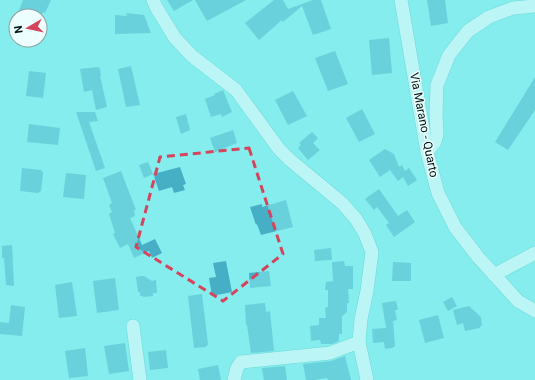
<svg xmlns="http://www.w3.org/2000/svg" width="535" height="380" font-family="Roboto,sans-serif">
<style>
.building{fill:#46afc6}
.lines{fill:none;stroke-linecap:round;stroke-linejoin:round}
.minor-casing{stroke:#54bfbf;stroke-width:14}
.minor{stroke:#fff;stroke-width:13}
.marked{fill:none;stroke:#d5445b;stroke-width:3;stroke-dasharray:8 5;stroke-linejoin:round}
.labels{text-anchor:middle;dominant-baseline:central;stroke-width:3;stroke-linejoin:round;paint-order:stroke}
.street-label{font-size:12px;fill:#001414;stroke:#ecfefe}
</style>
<rect width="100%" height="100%" fill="#85eded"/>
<g class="building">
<path d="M23,0H51L45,13L43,12L41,16H17Z"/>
<path d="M167,0H193L174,11Z"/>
<path d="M195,0H246L207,21Z"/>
<path d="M274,0H283L288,9L313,0H321L331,29L313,35L302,6L283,22L282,20L259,40L245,23Z"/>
<path d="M427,0H445L448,23L431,26Z"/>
<path d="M126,13L144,15L151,33L115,34V15L127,16Z"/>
<path d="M389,38L392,73L372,75L369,40Z"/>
<path d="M335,51L348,84L328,91L315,58Z"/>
<path d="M131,66L140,105L126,107L118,69Z"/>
<path d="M97,67L100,68L101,76H100L107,107L96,110L92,90L84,92L80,69Z"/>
<path d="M29,71L46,73L43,98L26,96Z"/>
<path d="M535,77V110L508,150L495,142Z"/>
<path d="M223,90L232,112L222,117L221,114L211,117L205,99L215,95L214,94Z"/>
<path d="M293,91L307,116L288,125L275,100Z"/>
<path d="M362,109L375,134L359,142L346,118Z"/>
<path d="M76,112H95L98,121L89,122L105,168L96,171Z"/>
<path d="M186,114L190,130L181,134L176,117Z"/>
<path d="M29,124L60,128L58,145L27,142Z"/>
<path d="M233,130L237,143L215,152L210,138Z"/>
<path d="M312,132L318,138L313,143L320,150L308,160L298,148L301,145L299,143Z"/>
<path d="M385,149L394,154L399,167L402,165L405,171L409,168L417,180L408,186L403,177L398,181L390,170L380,177L369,160Z"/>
<path d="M148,162L153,174L144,178L139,165Z"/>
<path d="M180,167L186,184L183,185L185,190L174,193L172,187L159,191L153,174Z"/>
<path d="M22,168L41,170L43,173L41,191L38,193L20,191Z"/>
<path d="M121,171L136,210H134L135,216L130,218L142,245L155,239L162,253L152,258L149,251L134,258L128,244L120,248L113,234L115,233L109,214L112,212L109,205L112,203L103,178Z"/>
<path d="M66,173L86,175L84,199L63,197Z"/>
<path d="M379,189L398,216L407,210L415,222L394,237L386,225L389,223L377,207L374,210L365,199Z"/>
<path d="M286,200L293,227L261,235L257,224L256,225L250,207L262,204V207Z"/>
<path d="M12,245L14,286L6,285L4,258H2V246Z"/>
<path d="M331,248L332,260L315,261L314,250Z"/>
<path d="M226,261L232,292L212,296L209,278L216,277L213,263Z"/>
<path d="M344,261L345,266H353V289H348L349,303H347V312L342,316V334H339V341L332,344H321L320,340L311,341L310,326L319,325V318H326L325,308L328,307V290H325L326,282L333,281L332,262Z"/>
<path d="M393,262L411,263V281H392Z"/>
<path d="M269,271L271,286L250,288L249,273Z"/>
<path d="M144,276L152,281L156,280L157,293H153V296L143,297V296H140V292H138L136,277Z"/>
<path d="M115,278L119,310L97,313L93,281Z"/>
<path d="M72,282L77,316L59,318L55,285Z"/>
<path d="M202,294L208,344L206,347L194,348L188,296Z"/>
<path d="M452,297L457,306L448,311L443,302Z"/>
<path d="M396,301L398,310H395L397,320L393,321L395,346L392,348L385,349L384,342L373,343L372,329L386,328L382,303Z"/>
<path d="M265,303L266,312L270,311L274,351L251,353L247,325H246L245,305Z"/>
<path d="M11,305L25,307L22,336L0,334V322L9,323Z"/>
<path d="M469,306L481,317L482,325L479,328L465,331L463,323L457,325L453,310Z"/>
<path d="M438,315L444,338L425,343L419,320Z"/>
<path d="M125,343L129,371L109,374L104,346Z"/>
<path d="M85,348L88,376L69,378L65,351Z"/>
<path d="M166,350L168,368L150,370L148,352Z"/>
<path d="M345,356L351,380H328L327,378L315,380H306L303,364L331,361Z"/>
<path d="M218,365L221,380H200L198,369Z"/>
<path d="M285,366L287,380H264L262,368Z"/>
</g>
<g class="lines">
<defs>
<g id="minor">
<path d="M153,0L156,7L175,38L192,56L236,90L279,149L290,160L342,203L356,219L365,234L372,252L367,291L361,319L359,342L367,380"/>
<path d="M401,0L427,152L438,193L455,227L478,257L518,301L535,311"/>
<path d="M427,152L435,142L437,134L436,114L437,85L449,55L468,31L489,17L513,8L535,6"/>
<path d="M494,275L535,253"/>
<path d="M133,326L140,380"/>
<path d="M234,380L237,368L241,362L330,353L359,342"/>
</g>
</defs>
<use href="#minor" class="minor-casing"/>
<use href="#minor" class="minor"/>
</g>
<path d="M0 0H535V380H0ZM249,148L283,254L223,301L136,247L160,157Z" fill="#85eded" fill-opacity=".55" fill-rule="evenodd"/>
<path class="marked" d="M249,148L283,254L223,301L136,247L160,157Z"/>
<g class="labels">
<g class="street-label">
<text transform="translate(424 125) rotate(79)">Via Marano - Quarto</text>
</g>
</g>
<g transform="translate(28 28) rotate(261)"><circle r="19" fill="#ecfefe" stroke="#8ea0a0"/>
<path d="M0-3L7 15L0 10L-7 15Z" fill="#d5445b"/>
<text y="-6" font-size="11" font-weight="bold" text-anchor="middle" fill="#001414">N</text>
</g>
</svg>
